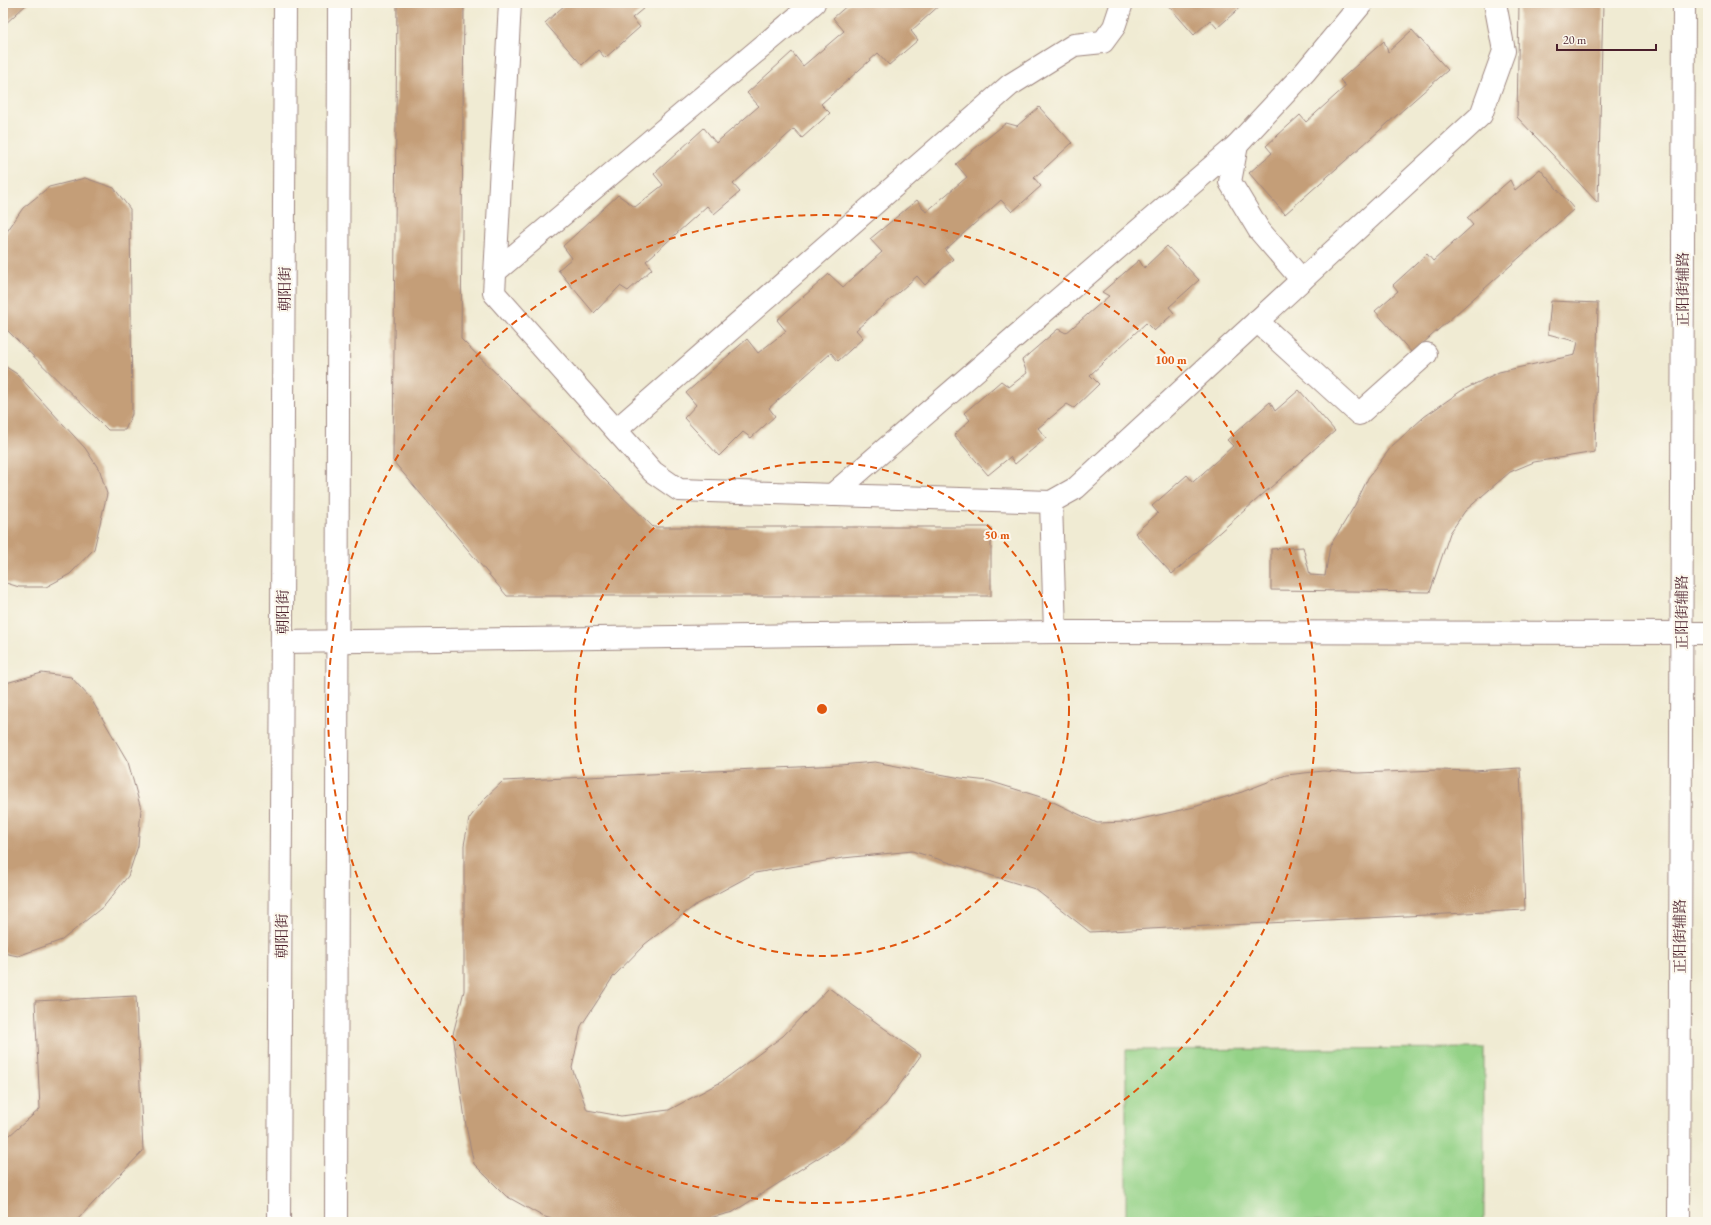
<svg xmlns="http://www.w3.org/2000/svg" width="1711" height="1225" font-family="'EB Garamond','Noto Serif SC',serif">
<style>
.green{fill:#94d287;stroke:#6f7859}
.building{fill:#c49e78}
.lines{fill:none;stroke-linecap:round;stroke-linejoin:round}
.minor-casing{stroke:#9d857f;stroke-width:24}
.tertiary-casing{stroke:#9d857f;stroke-width:24}
.minor{stroke:#fff;stroke-width:22}
.tertiary{stroke:#fff;stroke-width:22}
.ring{fill:none;stroke:#e0560e;stroke-width:2;stroke-dasharray:7 5}
.labels{text-anchor:middle;dominant-baseline:central;stroke-width:4;stroke-linejoin:round;paint-order:stroke}
.street-label{font-size:15px;fill:#4a1f2b;stroke:#fbf7ec}
.centre{fill:#e0560e;stroke:#fbf7ec;stroke-width:2}
.ring-label{font-size:12px;text-anchor:middle;font-weight:bold;fill:#e0560e;stroke:#fbf7ec;stroke-width:4;stroke-linejoin:round;paint-order:stroke}
</style>
<rect width="100%" height="100%" fill="#fbf7ec"/>
<filter id="ink" filterUnits="userSpaceOnUse"><feTurbulence type="fractalNoise" baseFrequency=".025" numOctaves="2"/><feDisplacementMap in="SourceGraphic" scale="8" xChannelSelector="R" yChannelSelector="G"/><feConvolveMatrix kernelMatrix="1 2 1 2 8 2 1 2 1" color-interpolation-filters="sRGB"/></filter>
<filter id="wash" filterUnits="userSpaceOnUse"><feTurbulence type="fractalNoise" baseFrequency=".012" numOctaves="4" result="noise"/><feDisplacementMap in="SourceGraphic" scale="16" xChannelSelector="R" yChannelSelector="G"/><feGaussianBlur stdDeviation="0.9" result="paint"/><feColorMatrix in="noise" values="0 0 0 0 0 0 0 0 0 0 0 0 0 0 0 0 0 1.4 0 .05"/><feComposite in="paint" operator="in"/></filter>
<g filter="url(#wash)">
<rect width="100%" height="100%" fill="#f0ebd3"/>
<path class="green" d="M1484,1048V1222H1126V1050Z"/>
<g id="blocks">
<g class="building">
<path d="M3,3H28L3,26Z"/>
<path d="M397,3H464L461,339L653,527H991V596H507L393,461Z"/>
<path d="M567,3H650L632,18L640,27L605,58L598,50L582,65L545,23Z"/>
<path d="M850,3H942L911,31L918,40L889,65L878,53L821,104L830,113L802,138L794,129L733,184L740,192L714,214L707,206L646,261L652,269L628,291L620,286L594,313L558,270L572,258L563,246L618,195L635,207L663,185L654,174L704,128L716,143L759,106L747,93L792,52L803,66L844,31L833,18Z"/>
<path d="M1166,3H1245L1217,28L1210,20L1194,35Z"/>
<path d="M1519,3H1603L1598,203L1517,117Z"/>
<path d="M1412,30L1448,70L1285,214L1249,173L1272,153L1266,146L1300,115L1306,122L1346,86L1340,80L1384,41L1388,52Z"/>
<path d="M1039,107L1072,143L1034,178L1041,186L1012,212L1001,200L945,250L953,259L925,285L917,276L856,330L863,338L838,361L831,353L769,408L775,416L751,438L743,432L719,456L684,418L696,405L686,393L747,339L758,353L786,331L777,320L829,274L843,287L882,252L870,239L917,200L926,212L967,177L956,164L1006,123L1017,126Z"/>
<path d="M1540,169L1574,209L1412,353L1375,311L1398,291L1393,285L1427,254L1433,261L1473,225L1467,218L1510,180L1515,190Z"/>
<path d="M85,178L114,188L130,209L132,414L125,430H108L3,326L4,236L23,208L49,187Z"/>
<path d="M1167,246L1199,280L1169,307L1174,313L1154,331L1146,323L1090,375L1099,384L1074,408L1067,404L1038,428L1046,438L1015,464L1010,457L988,475L954,435L970,420L964,413L1001,381L1009,387L1027,373L1022,360L1058,329L1066,333L1109,296L1102,292L1139,260L1144,268Z"/>
<path d="M1551,301L1598,303L1595,452L1534,462L1510,472L1490,489L1465,511L1450,533L1430,592L1271,590V549L1303,547L1310,575L1325,576L1330,546L1355,505L1368,478L1392,446L1424,417L1461,391L1499,372L1575,355L1578,342L1548,334Z"/>
<path d="M3,365L17,374L85,448L100,471L107,494L94,549L70,574L46,587H19L3,582Z"/>
<path d="M1299,390L1335,431L1172,574L1135,533L1158,513L1152,506L1187,475L1193,482L1233,446L1227,440L1270,402L1275,411Z"/>
<path d="M42,673L71,677L91,699L128,762L141,809L138,846L128,876L105,905L62,940L18,956L3,953V679L6,683Z"/>
<path d="M875,762L961,778L989,781L1047,799L1097,823L1128,822L1194,807L1242,792L1286,775L1323,771L1358,773L1438,770L1474,771L1520,768L1525,910L1090,932L1035,889L912,851L843,858L755,873L694,906L645,944L613,977L581,1026L572,1068L587,1110L621,1116L669,1110L721,1082L783,1036L829,988L921,1055L886,1104L842,1143L733,1212L694,1222H561L542,1216L506,1196L474,1164L466,1126L453,1034L464,991V845L469,819L484,799L503,781L840,765Z"/>
<path d="M136,996L143,1151L75,1222H3V1141L40,1109L35,1001Z"/>
</g>
</g>
</g>
<g filter="url(#ink)">
<use href="#blocks" fill-opacity="0" stroke="#9d857f" stroke-width="1"/>
<g class="lines">
<defs>
<g id="minor">
<path d="M510,3L494,293L653,472L679,490L1051,502L1055,632"/>
<path d="M1237,145L1305,72L1362,3"/>
<path d="M496,271L814,3"/>
<path d="M1257,321L1359,414L1426,354"/>
<path d="M616,430L1010,85L1074,45L1103,42L1114,27L1122,3"/>
<path d="M832,495L1237,145L1230,182L1259,230L1302,280"/>
<path d="M1051,502L1076,488L1481,115L1504,51L1495,3"/>
</g>
<g id="tertiary">
<path d="M282,642L1055,632L1708,633"/>
<path d="M279,1222L285,3"/>
<path d="M336,1222L339,3"/>
<path d="M1679,1222L1684,3"/>
</g>
</defs>
<use href="#minor" class="minor-casing"/>
<use href="#tertiary" class="tertiary-casing"/>
<use href="#minor" class="minor"/>
<use href="#tertiary" class="tertiary"/>
</g>
</g>
<g class="ring">
<circle cx="822" cy="709" r="247"/>
<circle cx="822" cy="709" r="494"/>
</g>
<g class="labels">
<g class="street-label">
<text transform="translate(284 289) rotate(-90)">朝阳街</text>
<text transform="translate(1682 289) rotate(-90)">正阳街辅路</text>
<text transform="translate(282 612) rotate(-90)">朝阳街</text>
<text transform="translate(1681 612) rotate(-90)">正阳街辅路</text>
<text transform="translate(281 936) rotate(-90)">朝阳街</text>
<text transform="translate(1679 936) rotate(-90)">正阳街辅路</text>
</g>
</g>
<circle cx="822" cy="709" r="6" class="centre"/>
<g class="ring-label">
<text x="1171" y="364">100 m</text>
<text x="997" y="539">50 m</text>
</g>
<rect width="1711" height="1225" fill="none" stroke="#fbf7ec" stroke-width="16"/>
<path d="M1557 44v6h99v-6" fill="none" stroke="#4a1f2b" stroke-width="2"/>
<text x="1563" y="44" font-size="12" fill="#4a1f2b" stroke="#fbf7ec" stroke-width="3" paint-order="stroke">20 m</text>
</svg>
